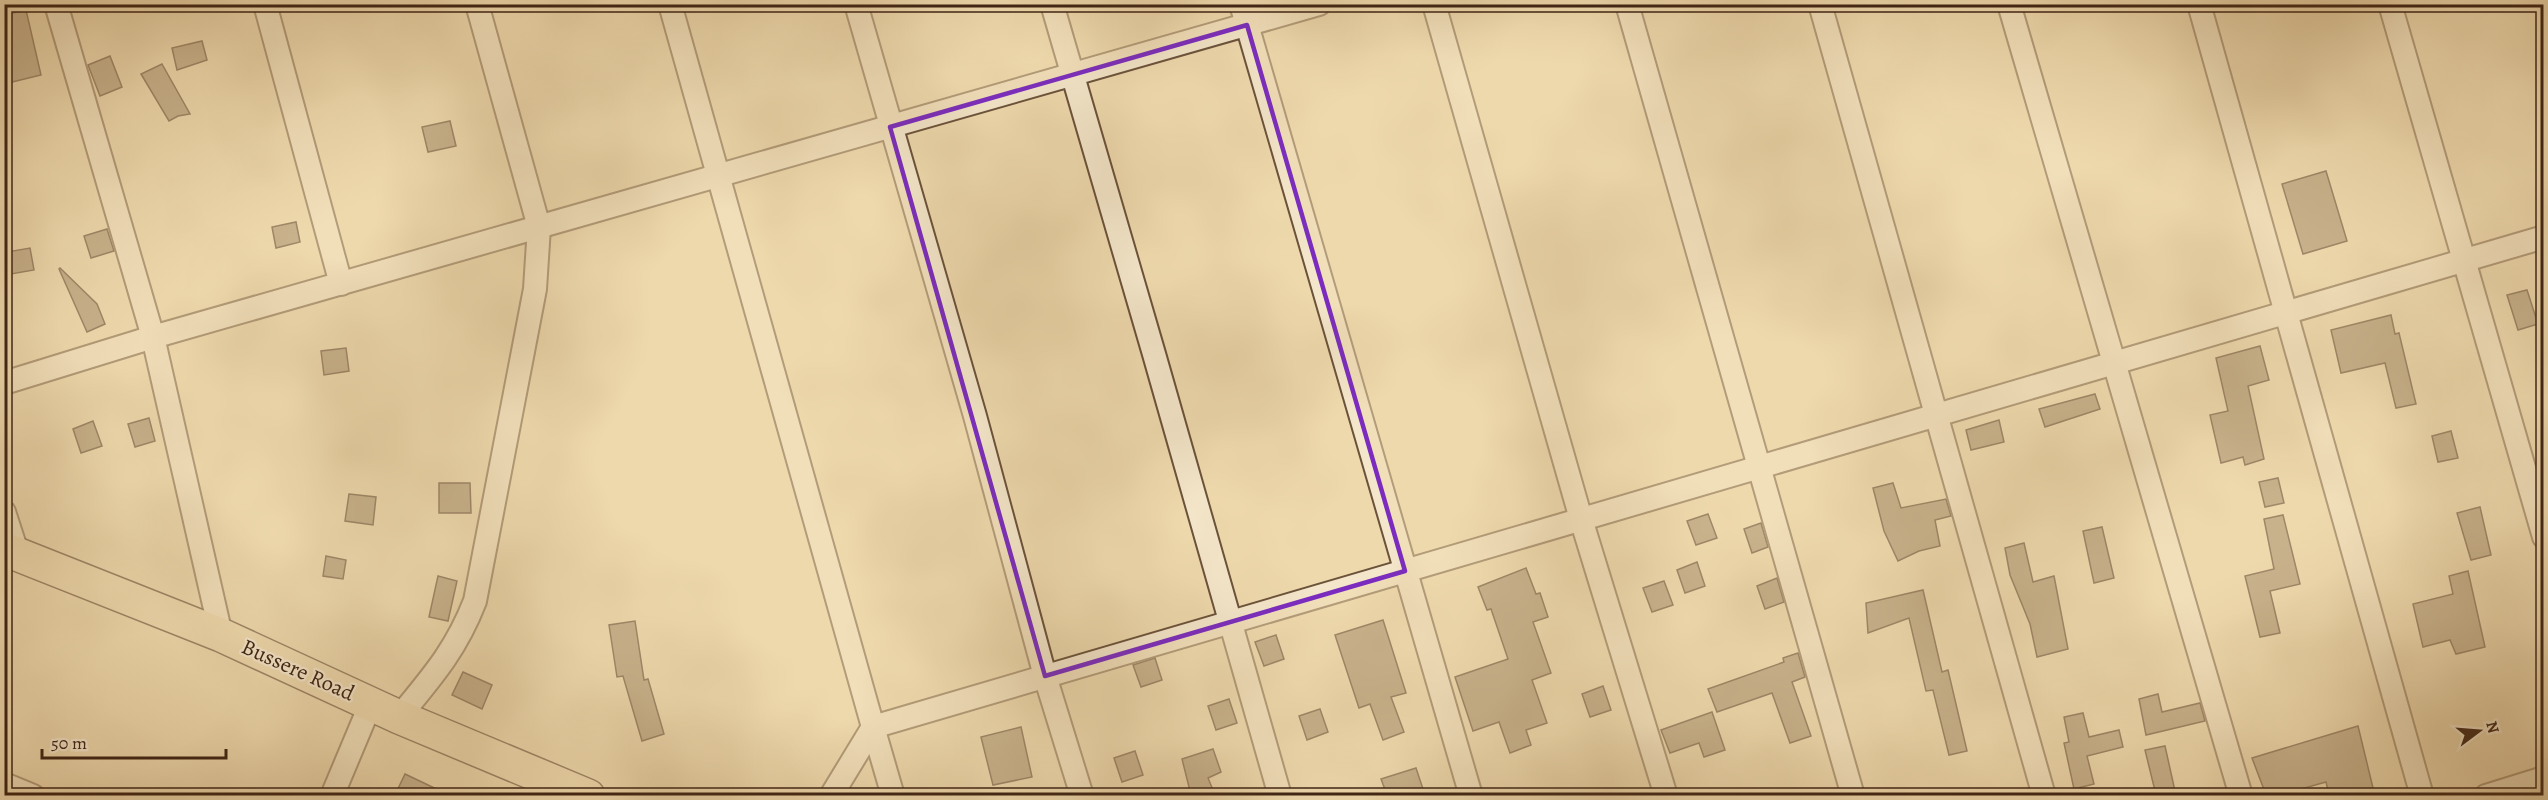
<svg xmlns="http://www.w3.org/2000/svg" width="2548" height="800" font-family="Alegreya,serif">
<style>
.building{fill:#9a8364;stroke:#3f2515;stroke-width:1.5}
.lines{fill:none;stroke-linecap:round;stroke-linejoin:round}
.minor-casing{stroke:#6b523b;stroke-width:26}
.primary-casing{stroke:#3f2515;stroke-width:36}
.minor{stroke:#f4e6ca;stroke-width:22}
.primary{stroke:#eed9ad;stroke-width:33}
.marked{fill:none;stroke:#7b2cbf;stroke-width:4.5;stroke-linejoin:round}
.labels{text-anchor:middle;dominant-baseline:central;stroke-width:4.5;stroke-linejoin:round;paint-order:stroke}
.street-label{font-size:22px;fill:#3f2515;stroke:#f4e6ca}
</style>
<rect width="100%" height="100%" fill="#eed9ad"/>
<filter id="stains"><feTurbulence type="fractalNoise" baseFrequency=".00333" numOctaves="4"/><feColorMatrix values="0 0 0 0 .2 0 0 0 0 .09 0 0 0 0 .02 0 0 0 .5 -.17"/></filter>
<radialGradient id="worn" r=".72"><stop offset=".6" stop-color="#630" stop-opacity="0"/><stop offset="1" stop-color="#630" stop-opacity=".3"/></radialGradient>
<g class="building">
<path d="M26,10L41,75L4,84V15Z"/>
<path d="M202,41L207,60L177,70L172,48Z"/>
<path d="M110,56L122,87L100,96L88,65Z"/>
<path d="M162,64L190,114L178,116L169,121L141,74Z"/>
<path d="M450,121L456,146L428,152L422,127Z"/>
<path d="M2326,171L2347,241L2303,254L2282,184Z"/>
<path d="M296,222L300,242L276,248L272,227Z"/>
<path d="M107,229L114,251L91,258L84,236Z"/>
<path d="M30,248L34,270L11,274L7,252Z"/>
<path d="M60,268L97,304L105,324L87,332L59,269Z"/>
<path d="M2527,290L2538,324L2518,330L2507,295Z"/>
<path d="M2391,315L2395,334L2399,333L2416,404L2396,408L2385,363L2341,373L2331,330Z"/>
<path d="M2260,346L2269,380L2248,386L2264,459L2245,465L2243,457L2221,463L2210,415L2228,411L2216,358Z"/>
<path d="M346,348L349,371L324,375L321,351Z"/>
<path d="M2095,394L2100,409L2045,427L2039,409Z"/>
<path d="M149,418L155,441L135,447L128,424Z"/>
<path d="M1999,420L2004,442L1971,450L1966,430Z"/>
<path d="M93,421L102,446L81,453L73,429Z"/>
<path d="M2451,431L2458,458L2438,462L2432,436Z"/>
<path d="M2278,478L2284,503L2265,507L2259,482Z"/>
<path d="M439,483H470L471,513H439Z"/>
<path d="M1893,483L1901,508L1946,499L1951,516L1935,520L1940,546L1919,551L1898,561L1884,531L1873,488Z"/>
<path d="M349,494L376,497L373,525L345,521Z"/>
<path d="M2480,507L2491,555L2471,560L2457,513Z"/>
<path d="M1708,514L1717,538L1696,545L1687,521Z"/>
<path d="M2283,515L2300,584L2270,591L2280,633L2260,637L2245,576L2274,569L2264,519Z"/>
<path d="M1761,523L1768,547L1752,553L1744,529Z"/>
<path d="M2102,527L2114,578L2094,583L2083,531Z"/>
<path d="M2024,543L2033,582L2054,576L2068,649L2037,657L2030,624L2010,575L2005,548Z"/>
<path d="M326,556L346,560L343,579L323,576Z"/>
<path d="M1697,562L1705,586L1685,593L1677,570Z"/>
<path d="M1526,568L1536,594L1540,593L1548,617L1533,622L1551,673L1532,680L1547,723L1526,730L1531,745L1510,753L1499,722L1473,731L1455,677L1508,659L1491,609L1487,610L1478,587Z"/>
<path d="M2468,571L2485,647L2456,654L2450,640L2423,647L2413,604L2453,594L2449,576Z"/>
<path d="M438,576L457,581L448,621L429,617Z"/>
<path d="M1777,578L1784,602L1765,609L1757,586Z"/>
<path d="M1664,581L1673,605L1652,612L1643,588Z"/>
<path d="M1923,590L1942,672L1948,670L1967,751L1949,755L1933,690L1926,691L1909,618L1868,633L1866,603Z"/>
<path d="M1383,620L1406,693L1391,697L1404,732L1383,740L1370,704L1359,708L1335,635Z"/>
<path d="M635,621L644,680L648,679L664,734L642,741L623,676L617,677L609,625Z"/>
<path d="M1276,635L1284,659L1264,666L1255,642Z"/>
<path d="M1798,653L1805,677L1792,682L1811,736L1790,743L1772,693L1717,712L1708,689L1784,662L1783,658Z"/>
<path d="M1155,658L1162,680L1141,687L1133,665Z"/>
<path d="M463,672L492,685L482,709L452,695Z"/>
<path d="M1603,686L1611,710L1590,717L1582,694Z"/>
<path d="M2158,694L2162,712L2200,703L2205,721L2146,735L2139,699Z"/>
<path d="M1229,699L1237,723L1216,730L1208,706Z"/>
<path d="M1320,709L1328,732L1307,740L1299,716Z"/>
<path d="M1712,712L1725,750L1704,757L1699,743L1670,753L1661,730Z"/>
<path d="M2083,713L2089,737L2119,730L2123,747L2087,756L2094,784L2074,789L2064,743L2069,742L2064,717Z"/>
<path d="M2358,726L2373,788L2340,795H2329L2326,782L2280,795H2266L2252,758Z"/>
<path d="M1021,727L1032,777L993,785L981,737Z"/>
<path d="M2165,746L2175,791L2156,795L2145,750Z"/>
<path d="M1213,749L1221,772L1208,778L1215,795H1191L1182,759Z"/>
<path d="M1135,751L1143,775L1122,782L1114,758Z"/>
<path d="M1416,768L1425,795H1387L1381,779Z"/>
<path d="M405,774L449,795H395Z"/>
</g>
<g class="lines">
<defs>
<g id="minor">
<path d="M56,4L153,337L221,635"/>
<path d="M265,4L341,284"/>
<path d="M670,4L873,727L831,796"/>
<path d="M856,4L975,416L1045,676L1082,796"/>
<path d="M1052,4L1154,354L1280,796"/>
<path d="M1241,4L1471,796"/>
<path d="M1434,4L1581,519L1666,796"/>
<path d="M1627,4L1853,796"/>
<path d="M1820,4L2044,796"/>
<path d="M2009,4L2241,796"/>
<path d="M2199,4L2422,796"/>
<path d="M2390,4L2544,537"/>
<path d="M4,383L153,337L1319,4"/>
<path d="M4,512L18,555"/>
<path d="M399,717C432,677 456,650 475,601L535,289L539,227L477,4"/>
<path d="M4,784L33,796"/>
<path d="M332,796L371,703"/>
<path d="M893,796L873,727L2544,237"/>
<path d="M2486,796L2544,778"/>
</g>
<path id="primary" d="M4,549L221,635L399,717L588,796"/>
</defs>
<use href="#minor" class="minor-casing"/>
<use href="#primary" class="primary-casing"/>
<use href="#minor" class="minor"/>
<use href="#primary" class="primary"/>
</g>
<path d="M0 0H2548V800H0ZM1247,25L1405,571L1045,676L890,127Z" fill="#eed9ad" fill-opacity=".55" fill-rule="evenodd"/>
<path class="marked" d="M1247,25L1405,571L1045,676L890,127Z"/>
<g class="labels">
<g class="street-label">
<text transform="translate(298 670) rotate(24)">Bussere Road</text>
</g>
</g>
<rect width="2548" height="800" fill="none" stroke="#eed9ad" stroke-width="24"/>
<rect x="6" y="6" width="2536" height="788" fill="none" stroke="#3f2515" stroke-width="3"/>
<rect x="12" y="12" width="2524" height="776" fill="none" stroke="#3f2515" stroke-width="1.5"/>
<g transform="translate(2479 731) rotate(74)" stroke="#f4e6ca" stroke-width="4.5" paint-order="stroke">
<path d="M0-4.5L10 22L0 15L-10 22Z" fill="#3f2515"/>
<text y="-9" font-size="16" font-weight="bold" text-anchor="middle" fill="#3f2515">N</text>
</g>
<path d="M42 749v9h184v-9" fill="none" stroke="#3f2515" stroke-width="3"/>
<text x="51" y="749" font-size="18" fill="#3f2515" stroke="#f4e6ca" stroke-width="4.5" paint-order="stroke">50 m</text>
<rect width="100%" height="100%" filter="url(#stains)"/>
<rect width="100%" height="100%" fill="url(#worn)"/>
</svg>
